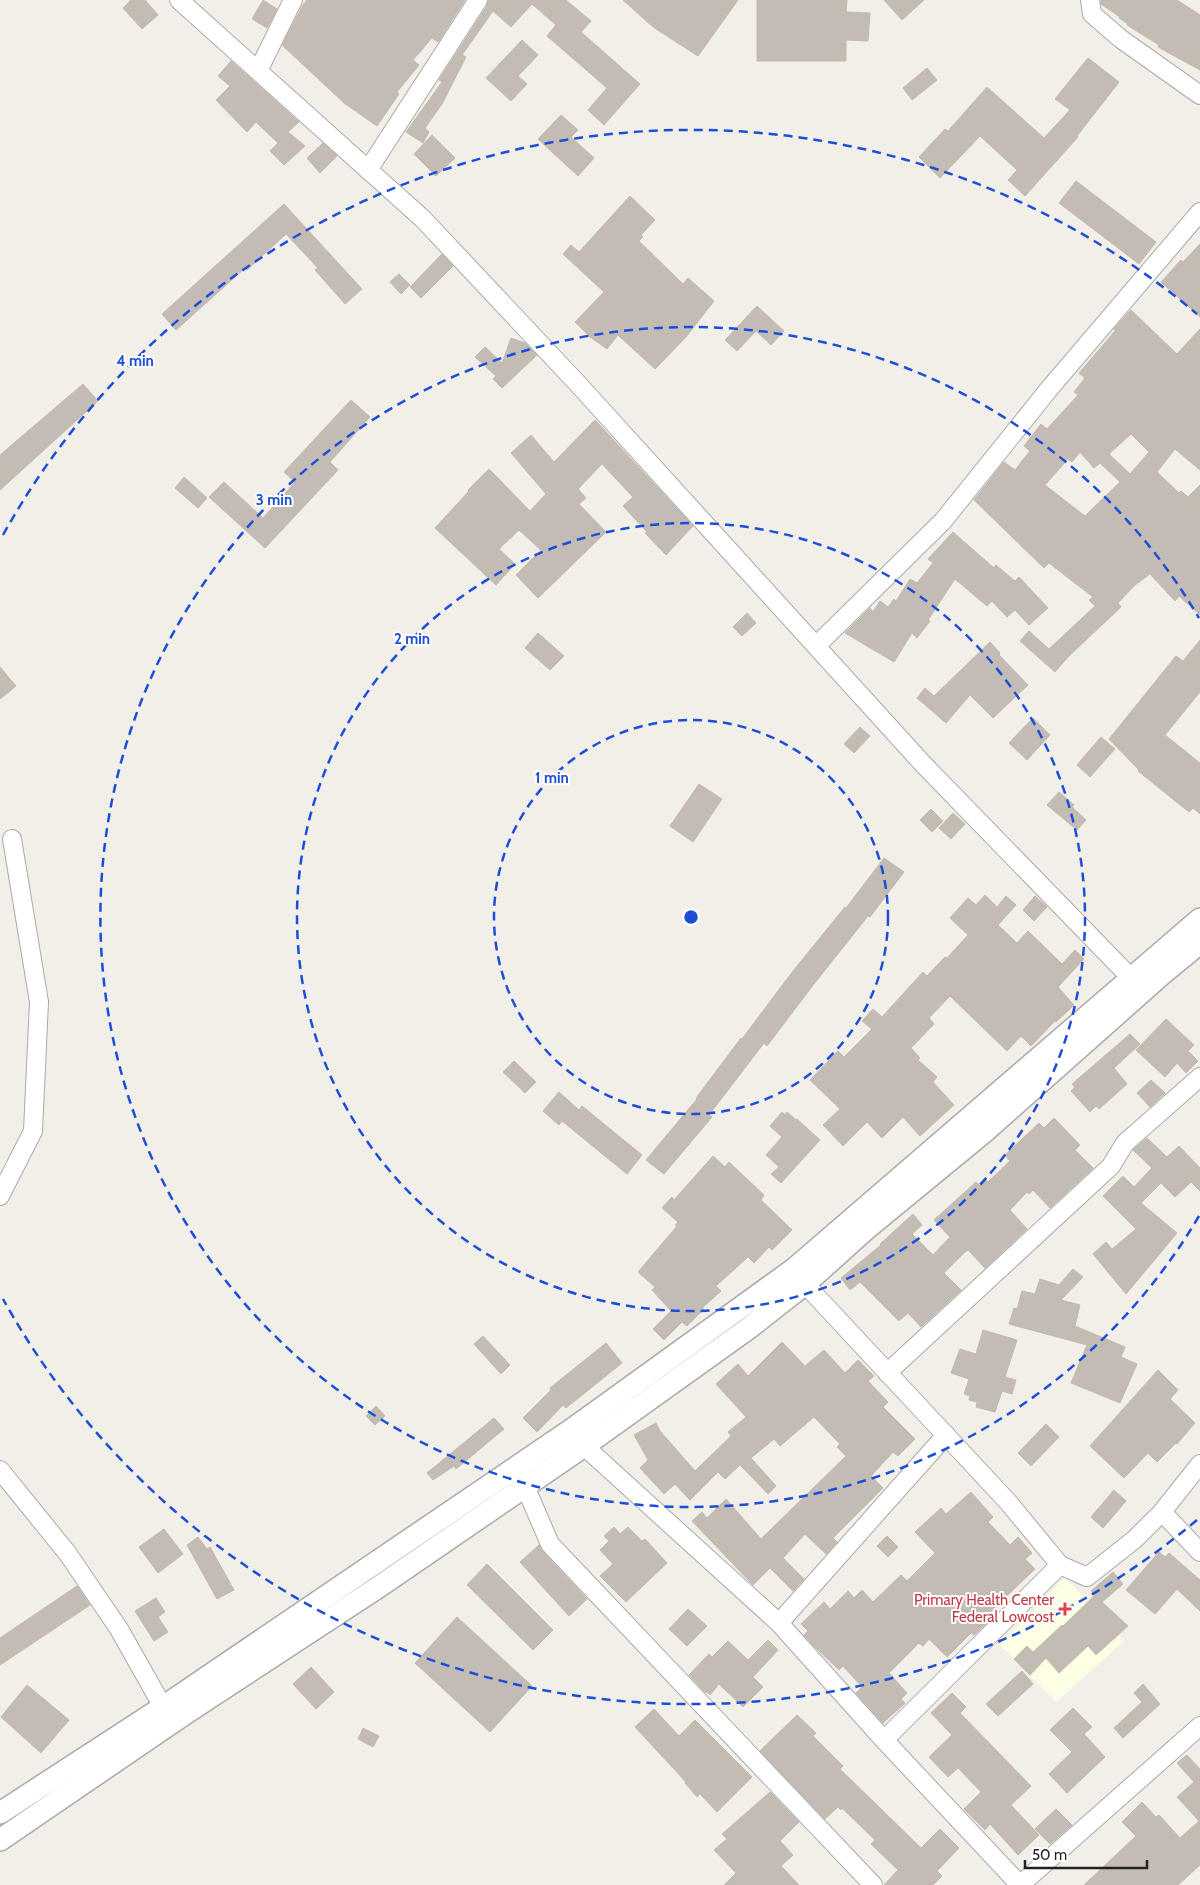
<svg xmlns="http://www.w3.org/2000/svg" width="1200" height="1885" font-family="Cabin,sans-serif">
<style>
.education{fill:#fcffe4}
.building{fill:#c3bcb5;stroke:#c4b8ab;fill-rule:evenodd}
.lines{fill:none;stroke-linecap:round;stroke-linejoin:round}
.minor-casing{stroke:#a9a9a9;stroke-width:20}
.tertiary-casing{stroke:#a9a9a9;stroke-width:24}
.minor{stroke:#fff;stroke-width:18}
.tertiary{stroke:#fff;stroke-width:21}
.ring{fill:none;stroke:#1d4ed8;stroke-width:2.5;stroke-dasharray:9 6}
.health-dot{fill:#e0444e;stroke:#fff;stroke-width:2}
.labels{text-anchor:middle;dominant-baseline:central;stroke-width:4;stroke-linejoin:round;paint-order:stroke}
.health-label{font-size:15px;fill:#be3a42;stroke:#fff;text-anchor:end}
.centre{fill:#1d4ed8;stroke:#fff;stroke-width:2.5}
.ring-label{font-size:15px;text-anchor:middle;font-weight:bold;fill:#1d4ed8;stroke:#fff;stroke-width:4;stroke-linejoin:round;paint-order:stroke}
</style>
<rect width="100%" height="100%" fill="#f2efe9"/>
<path class="education" d="M1065,1577L1124,1641L1056,1702L1000,1645Z"/>
<g class="building">
<path d="M131,0H145L158,15L142,29L123,8Z"/>
<path d="M263,0L277,9L267,28L252,19Z"/>
<path d="M307,0H465L438,42L432,38L413,60L419,65L397,92L399,94L377,126L344,103L282,45L303,5Z"/>
<path d="M489,0H566L591,21L581,32L640,84L604,125L588,110L607,88L547,36L556,25L532,4L511,27L493,11L462,55L466,57L442,104L425,128L429,132L423,143L406,132L442,82L439,80L487,6Z"/>
<path d="M623,0H738L698,56L653,27Z"/>
<path d="M757,0H847L846,12L870,13L868,41L846,40V61H757Z"/>
<path d="M884,0H924L902,20Z"/>
<path d="M1101,0H1177L1200,15V70L1158,47L1159,45L1127,25L1128,24L1119,18L1120,17L1101,4Z"/>
<path d="M522,40L538,55L518,76L527,84L511,101L486,78Z"/>
<path d="M1088,58L1119,82L1077,136L1078,137L1025,196L1008,180L1017,170L980,136L940,178L919,157L945,129L948,131L987,87L1044,138L1070,110L1055,99Z"/>
<path d="M231,61L299,122L288,132L305,146L284,165L270,151L278,143L256,122L247,132L216,100L230,86L218,76Z"/>
<path d="M927,68L937,80L912,100L903,88Z"/>
<path d="M561,115L578,130L571,137L594,158L578,176L538,139Z"/>
<path d="M432,135L455,158L436,176L414,154Z"/>
<path d="M323,143L337,156L320,173L307,158Z"/>
<path d="M1076,181L1156,242L1139,264L1059,203Z"/>
<path d="M630,196L655,220L641,235L643,237L639,241L683,284L688,278L714,301L686,337L655,369L618,335L607,349L590,337L575,322L604,292L563,254L571,245L579,252Z"/>
<path d="M284,204L362,289L345,304L315,270L318,268L286,234L247,270L245,268L176,330L162,314Z"/>
<path d="M1200,244V317L1161,282L1181,260L1183,262Z"/>
<path d="M442,254L453,266L421,298L410,287Z"/>
<path d="M399,274L410,285L401,294L390,282Z"/>
<path d="M757,306L784,331L771,345L756,331L737,351L725,340Z"/>
<path d="M1131,310L1177,354L1200,329V470L1175,449L1157,472L1179,493L1181,491L1188,497L1200,485V615L1179,596L1175,601L1150,574L1135,585L1118,603L1121,607L1069,656L1055,672L1020,641L1029,631L1049,649L1095,606L1089,600L1093,597L1049,563L1044,568L974,500L1004,462L1015,470L1030,451L1024,446L1041,424L1047,429L1078,395L1074,392L1085,378L1079,373L1115,331L1114,329ZM1131,434L1149,452L1130,474L1109,454ZM1080,452L1094,468L1100,463L1120,482L1085,516L1045,485L1068,459L1072,462Z"/>
<path d="M511,338L525,343L537,355L502,388L493,379L496,376L475,357L485,347L502,363Z"/>
<path d="M83,384L98,401L0,490V455Z"/>
<path d="M351,400L370,417L330,462L338,470L265,548L209,497L224,482L263,518L295,482L284,472Z"/>
<path d="M595,420L693,526L666,555L645,533L647,532L623,506L633,497L602,464L578,489L586,498L579,504L606,532L538,598L516,575L541,550L519,530L499,549L515,564L496,585L435,528L469,491L468,490L489,469L530,511L546,494L511,453L531,435L554,462Z"/>
<path d="M184,477L207,498L198,508L175,488Z"/>
<path d="M953,532L994,568L996,565L1015,581L1019,577L1048,608L1029,625L1015,610L1007,617L992,601L987,606L955,579L928,620L930,621L917,638L912,633L894,662L845,633L870,608L873,612L880,601L888,607L894,599L896,601L910,579L917,583L933,563L928,559Z"/>
<path d="M747,613L756,623L742,636L733,627Z"/>
<path d="M538,633L564,656L550,670L525,648Z"/>
<path d="M1200,640V692L1165,735L1200,763V814L1193,808L1189,812L1138,771L1139,770L1109,739L1176,656L1183,661Z"/>
<path d="M990,642L1000,653L999,655L1028,685L993,718L970,695L946,723L917,698L925,688L934,696Z"/>
<path d="M0,667L16,686L0,699Z"/>
<path d="M1033,718L1050,735L1027,760L1009,743Z"/>
<path d="M860,727L870,736L854,753L844,744Z"/>
<path d="M1101,737L1115,749L1090,777L1077,765Z"/>
<path d="M699,784L722,799L693,842L670,826Z"/>
<path d="M1059,792L1074,805L1072,807L1086,820L1077,830L1047,805Z"/>
<path d="M931,809L943,821L932,832L920,820Z"/>
<path d="M953,813L965,824L951,839L939,828Z"/>
<path d="M884,858L904,872L870,917L868,916L814,984L767,1046L764,1043L709,1115L712,1117L664,1174L646,1160L697,1099L696,1098L741,1038L742,1039L793,971L845,907L846,908Z"/>
<path d="M985,895L997,907L1006,896L1016,905L998,925L1017,943L1028,931L1062,964L1075,950L1084,959L1058,987L1074,1005L1056,1022L1055,1021L1031,1046L1021,1036L1007,1051L950,996L929,1018L934,1024L911,1048L920,1058L918,1060L937,1077L933,1082L954,1105L920,1136L903,1117L882,1138L867,1122L843,1146L823,1125L840,1109L810,1080L838,1051L844,1057L872,1029L862,1021L873,1009L882,1017L923,972L927,976L945,957L947,958L968,935L950,918L968,898L976,905Z"/>
<path d="M1035,896L1047,907L1034,921L1023,910Z"/>
<path d="M1166,1019L1194,1045L1188,1051L1198,1061L1186,1073L1177,1063L1165,1077L1136,1050Z"/>
<path d="M1130,1034L1140,1044L1114,1068L1127,1084L1099,1109L1096,1106L1090,1112L1071,1091L1075,1087L1072,1084Z"/>
<path d="M514,1061L536,1082L525,1093L503,1072Z"/>
<path d="M1151,1080L1165,1093L1150,1107L1137,1093Z"/>
<path d="M559,1092L579,1110L582,1106L642,1155L627,1174L562,1121L559,1125L543,1111Z"/>
<path d="M782,1112L785,1115L787,1112L796,1120L797,1119L820,1140L781,1183L771,1174L779,1167L766,1155L782,1137L770,1126Z"/>
<path d="M1054,1118L1080,1145L1075,1150L1093,1168L1050,1208L1033,1190L1029,1194L1027,1192L1010,1210L1027,1229L985,1268L968,1250L965,1252L944,1273L961,1290L921,1327L908,1313L899,1321L860,1282L850,1290L841,1278L881,1245L880,1244L913,1214L922,1225L912,1234L933,1255L950,1237L934,1220L976,1182L980,1186L986,1180L988,1182L1010,1161L1005,1155L1039,1123L1044,1128Z"/>
<path d="M1147,1138L1167,1157L1179,1146L1200,1168V1191L1191,1182L1175,1197L1161,1183L1141,1203L1177,1233L1126,1294L1093,1254L1106,1242L1112,1249L1136,1229L1103,1196L1123,1176L1134,1187L1152,1168L1133,1150Z"/>
<path d="M713,1156L725,1167L729,1162L764,1195L761,1200L792,1230L772,1250L769,1247L754,1263L748,1257L716,1286L721,1291L702,1308L704,1309L687,1326L682,1322L664,1340L653,1329L671,1311L652,1290L655,1287L638,1272L677,1226L675,1225L678,1222L662,1208L672,1197L674,1200Z"/>
<path d="M1073,1269L1083,1277L1061,1300L1080,1305L1075,1326L1125,1347L1121,1357L1137,1364L1120,1403L1071,1383L1087,1345L1009,1324L1014,1308L1017,1309L1022,1291L1035,1294L1040,1279L1059,1285Z"/>
<path d="M983,1330L1017,1340L1005,1377L1016,1380L1012,1394L1002,1391L995,1412L976,1407L977,1402L969,1400L970,1396L964,1394L969,1379L951,1373L960,1349L976,1354Z"/>
<path d="M483,1336L510,1365L501,1374L474,1344Z"/>
<path d="M782,1342L805,1366L824,1350L845,1373L858,1360L874,1376L868,1381L888,1402L883,1407L915,1439L898,1456L893,1452L871,1476L883,1488L833,1538L837,1542L826,1554L805,1534L783,1558L804,1579L793,1591L770,1568L753,1585L692,1521L702,1512L707,1518L726,1499L761,1539L846,1456L837,1447L840,1444L814,1417L780,1446L774,1439L751,1458L776,1486L768,1494L740,1465L725,1479L718,1472L690,1500L675,1484L664,1494L640,1468L648,1460L634,1435L656,1423L660,1431L695,1471L731,1436L728,1432L746,1417L716,1384L738,1364L748,1376Z"/>
<path d="M606,1343L622,1363L566,1408L563,1405L537,1432L523,1418L551,1390L550,1388Z"/>
<path d="M1158,1370L1178,1390L1170,1399L1195,1423L1177,1444L1176,1443L1157,1462L1148,1453L1124,1478L1090,1446Z"/>
<path d="M376,1406L385,1416L375,1425L366,1416Z"/>
<path d="M494,1418L504,1429L456,1469L454,1466L433,1480L427,1473Z"/>
<path d="M1046,1424L1059,1437L1031,1466L1018,1453Z"/>
<path d="M1114,1490L1126,1501L1103,1528L1091,1517Z"/>
<path d="M971,1492L993,1517L988,1522L1010,1545L1018,1537L1032,1553L1025,1559L1035,1569L986,1616L990,1620L974,1635L971,1633L947,1657L929,1639L923,1646L919,1643L889,1673L907,1693L901,1699L905,1703L883,1723L856,1693L862,1687L843,1666L839,1670L813,1645L804,1635L808,1631L801,1624L824,1602L830,1609L848,1591L854,1598L862,1590L873,1602L901,1575L907,1581L935,1553L915,1532L941,1508L946,1514Z"/>
<path d="M614,1527L620,1534L628,1527L642,1541L645,1539L667,1563L626,1602L600,1576L613,1564L600,1550L609,1541L604,1536Z"/>
<path d="M164,1529L183,1554L158,1573L139,1547Z"/>
<path d="M887,1536L898,1547L888,1557L877,1546Z"/>
<path d="M198,1537L207,1549L210,1547L234,1590L217,1599L187,1545Z"/>
<path d="M539,1545L542,1551L587,1599L569,1616L520,1562Z"/>
<path d="M1159,1552L1165,1557L1169,1553L1200,1580V1611L1177,1589L1155,1614L1126,1590Z"/>
<path d="M487,1564L553,1630L533,1650L467,1585Z"/>
<path d="M1113,1572L1123,1584L1102,1602L1128,1626L1096,1655L1088,1646L1059,1673L1046,1658L1030,1675L1014,1659L1027,1646L1033,1652L1062,1625L1063,1626L1095,1595L1091,1591Z"/>
<path d="M77,1586L90,1605L0,1665V1638Z"/>
<path d="M156,1598L165,1612L158,1617L168,1632L154,1641L135,1611Z"/>
<path d="M688,1609L707,1626L687,1646L669,1629Z"/>
<path d="M457,1617L532,1686L490,1732L415,1663Z"/>
<path d="M768,1640L778,1650L753,1677L763,1687L743,1707L719,1684L710,1695L707,1692L706,1693L689,1675L709,1654L712,1657L728,1641L748,1660Z"/>
<path d="M311,1667L334,1692L316,1709L293,1684Z"/>
<path d="M1022,1671L1033,1684L998,1716L986,1704Z"/>
<path d="M1143,1684L1160,1704L1123,1738L1114,1728L1142,1702L1134,1693Z"/>
<path d="M27,1685L69,1720L41,1753L1,1717Z"/>
<path d="M952,1693L966,1707L960,1713L1031,1786L1011,1805L1039,1835L1018,1855L990,1824L985,1830L964,1809L981,1792L958,1768L948,1777L929,1757L952,1735L931,1713Z"/>
<path d="M1073,1708L1092,1727L1084,1734L1105,1757L1067,1793L1049,1774L1072,1752L1050,1730Z"/>
<path d="M654,1709L679,1736L695,1720L752,1777L717,1812L700,1794L697,1797L685,1783L686,1782L635,1727Z"/>
<path d="M797,1715L816,1733L813,1736L843,1766L840,1769L921,1848L940,1829L959,1848L937,1871L942,1876L933,1885H884L898,1870L871,1844L875,1840L842,1808L841,1810L838,1807L825,1819L760,1751Z"/>
<path d="M363,1728L379,1736L373,1747L358,1739Z"/>
<path d="M1187,1755L1200,1769V1865L1178,1885H1084L1136,1836L1122,1822L1142,1802L1156,1817L1159,1815L1180,1838L1199,1821L1177,1797L1194,1782L1177,1763Z"/>
<path d="M770,1792L799,1822L780,1841L793,1855L781,1866L799,1885H724L736,1873L714,1850L727,1839L722,1834Z"/>
<path d="M1056,1809L1072,1825L1050,1844L1035,1829Z"/>
</g>
<g class="lines">
<defs>
<g id="minor">
<path d="M179,0L423,219L578,384L923,764L1131,978"/>
<path d="M1090,0L1092,14L1121,39L1200,95"/>
<path d="M258,71L293,0"/>
<path d="M368,170L478,0"/>
<path d="M816,646L943,521L1049,389L1200,212"/>
<path d="M0,1196L33,1131L39,1002L12,839"/>
<path d="M805,1284L1008,1502L1060,1565L1087,1577L1135,1539L1162,1512L1200,1464"/>
<path d="M887,1373L1111,1166L1125,1143L1200,1077"/>
<path d="M584,1446L779,1623L884,1740L1020,1885"/>
<path d="M0,1470L68,1554L119,1629L163,1707"/>
<path d="M525,1486L550,1544L873,1885"/>
<path d="M1162,1512L1200,1552"/>
<path d="M779,1623L946,1435"/>
<path d="M884,1740L1060,1565"/>
<path d="M1020,1885L1200,1726"/>
</g>
<g id="tertiary">
<path d="M0,1813L163,1707L571,1430L794,1269L1200,919"/>
<path d="M0,1840L186,1713L380,1586L584,1446L749,1328L805,1284L865,1230L983,1133L1161,975L1200,943"/>
</g>
</defs>
<use href="#minor" class="minor-casing"/>
<use href="#tertiary" class="tertiary-casing"/>
<use href="#minor" class="minor"/>
<use href="#tertiary" class="tertiary"/>
</g>
<g class="ring">
<circle cx="691" cy="917" r="197"/>
<circle cx="691" cy="917" r="394"/>
<path d="M1199 1216A590 590 0 1 1 1199 618"/>
<path d="M1197 1520A787 787 0 0 1 3 1299M3 535A787 787 0 0 1 1197 314"/>
</g>
<path class="health-dot" d="M1062.5 1601.5h5v5h5v5h-5v5h-5v-5h-5v-5h5z"/>
<g class="labels">
<g class="health-label">
<text x="1054" y="1600">Primary Health Center<tspan x="1054" dy="17">Federal Lowcost</tspan></text>
</g>
</g>
<circle cx="691" cy="917" r="8" class="centre"/>
<g class="ring-label">
<text x="135" y="366">4 min</text>
<text x="274" y="505">3 min</text>
<text x="412" y="644">2 min</text>
<text x="552" y="783">1 min</text>
</g>
<path d="M1025 1860v8h122v-8" fill="none" stroke="#222222" stroke-width="2.5"/>
<text x="1032" y="1860" font-size="15" fill="#222222" stroke="#ffffff" stroke-width="4" paint-order="stroke">50 m</text>
</svg>
